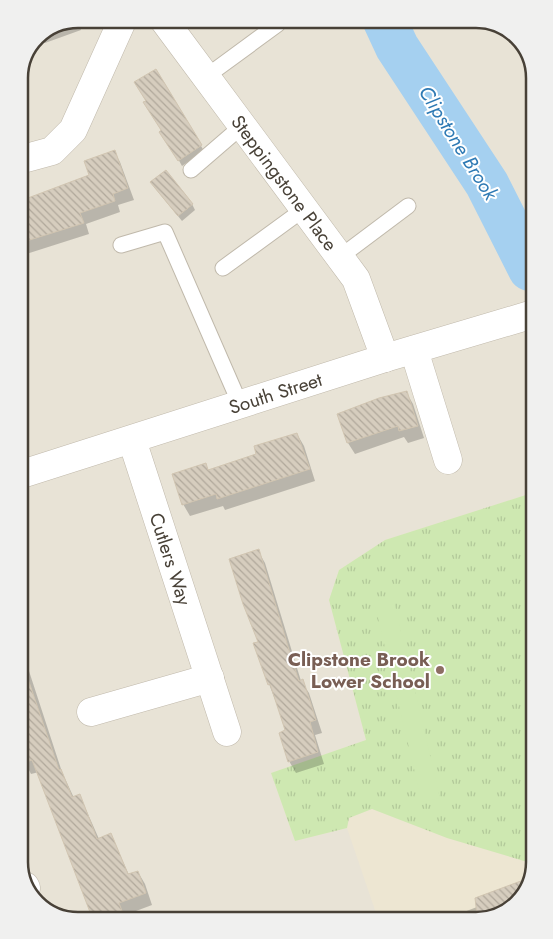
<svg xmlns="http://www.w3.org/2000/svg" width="553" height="939" font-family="Jost,sans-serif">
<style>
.residential{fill:#e8e3d6}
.education{fill:#ede6d2}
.grass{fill:url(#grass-tufts)}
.pitch{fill:#cee8b1}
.shadow{fill:#0003}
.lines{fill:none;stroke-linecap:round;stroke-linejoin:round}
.river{stroke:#a5d0f0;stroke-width:44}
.building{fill:url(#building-back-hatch);stroke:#d1c5b1}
.service-casing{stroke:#c0b9ab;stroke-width:17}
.minor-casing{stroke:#c0b9ab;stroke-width:29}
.tertiary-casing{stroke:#c0b9ab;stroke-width:29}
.service{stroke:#fff;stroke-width:15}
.minor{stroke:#fff;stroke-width:28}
.tertiary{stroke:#fff;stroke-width:28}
.education-dot{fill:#8d6e63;stroke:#fff;stroke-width:2}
.labels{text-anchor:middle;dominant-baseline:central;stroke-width:4;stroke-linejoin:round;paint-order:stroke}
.street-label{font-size:19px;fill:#484137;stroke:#fff}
.education-label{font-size:19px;font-weight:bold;fill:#785e54;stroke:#fff;text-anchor:end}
.water-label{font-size:20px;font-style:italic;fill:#2f7ab4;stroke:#fff}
.rim{fill:none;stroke:#484137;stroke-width:2.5}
</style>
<defs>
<pattern id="grass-tufts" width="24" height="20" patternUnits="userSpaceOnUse" patternTransform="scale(1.25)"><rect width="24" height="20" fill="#cee8b1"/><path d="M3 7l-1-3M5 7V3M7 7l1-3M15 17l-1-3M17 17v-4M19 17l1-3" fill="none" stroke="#b2c899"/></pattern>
<pattern id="building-back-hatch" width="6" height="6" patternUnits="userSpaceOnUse" patternTransform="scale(1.25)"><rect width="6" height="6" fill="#d6cdbe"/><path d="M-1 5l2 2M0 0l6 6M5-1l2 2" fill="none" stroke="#b0a89b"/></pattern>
</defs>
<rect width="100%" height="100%" fill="#f4f1e8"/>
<path class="residential" d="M77,19H480L508,29L528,52L534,862L501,914L74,920L45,911L25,887L19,74L36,36Z"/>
<path class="education" d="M532,493L534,862L525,894L501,914L377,916L347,828L295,841L271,773L366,740L329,600L339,570L385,540Z"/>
<path class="grass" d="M532,493L534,864L447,838L372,809L349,818L347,828L295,841L271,773L366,740L329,600L339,570L385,540Z"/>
<path class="pitch" d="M393,597L440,798L422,802L374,601Z"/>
<g class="shadow">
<path d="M77,19L81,30L45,43L40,34Z"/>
<path d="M156,71L204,151L182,166L136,83Z"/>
<path d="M114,151L120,162L134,200L118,205L120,212L86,224L89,234L20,256V202L90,176Z"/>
<path d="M155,188L192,204L195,210L182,221Z"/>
<path d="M406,392L413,404L424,438L408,443L404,437L355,454L348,443Z"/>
<path d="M297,434L304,446L315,481L225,510L223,506L190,516L183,504L206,465L209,471L258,455Z"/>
<path d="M258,551L265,563L301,681L309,693L322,733L315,735L324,764L296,773L289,761L287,731L269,684L259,643Z"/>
<path d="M23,659L28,668L62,772L74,798L80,796L99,839L111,835L129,875L138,872L145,884L152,905L136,911L139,919L94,920L39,772L31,774L24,760Z"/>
<path d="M529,879L525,894L501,914L456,915L477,907L476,899Z"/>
</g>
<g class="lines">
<path class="river" d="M384,19L397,47L487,184L530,269"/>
</g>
<g class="building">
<path d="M156,69L202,145L178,161L159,132L161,130L143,102L146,101L134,82Z"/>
<path d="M115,150L128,188L113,194L115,201L80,213L84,223L20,243V201L89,175L84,161Z"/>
<path d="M166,170L193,204L178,216L150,182Z"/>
<path d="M407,391L418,426L399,431L398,426L347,443L337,414L379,398Z"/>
<path d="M297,433L310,469L217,499L216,494L182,505L172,474L206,463L208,470L256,454L254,446Z"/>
<path d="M259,549L292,660L299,681L303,679L316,720L310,722L318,752L288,762L279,733L285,730L270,684L268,685L253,643L258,642L243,604L229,559Z"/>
<path d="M23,676H27L59,770L61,769L72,797L80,794L97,839L111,833L128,874L138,871L146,893L119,903L125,919L93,920L32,760L24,763Z"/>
<path d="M529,878L525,894L501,914L477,915L475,898Z"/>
</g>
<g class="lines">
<defs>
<g id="service">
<path d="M207,76L278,24"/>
<path d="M191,170L242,126"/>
<path d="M121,245L165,232L240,404"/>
<path d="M340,257L408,206"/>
<path d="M223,268L304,209"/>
</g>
<g id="minor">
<path id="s1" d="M163,19L356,279L385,358"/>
<path d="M19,160L52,151L73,130L123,19"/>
<path d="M414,350L448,460"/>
<path id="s2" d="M132,440L227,732"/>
<path d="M91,712L210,678"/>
</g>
<g id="tertiary">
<path id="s3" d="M22,474L385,358L530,315"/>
<path d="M25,886L26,888"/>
</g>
</defs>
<use href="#service" class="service-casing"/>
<use href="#minor" class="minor-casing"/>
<use href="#tertiary" class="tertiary-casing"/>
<use href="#service" class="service"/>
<use href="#minor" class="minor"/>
<use href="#tertiary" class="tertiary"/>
</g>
<circle class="education-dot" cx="440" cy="670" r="5"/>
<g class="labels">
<g class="street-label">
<text stroke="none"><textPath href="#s1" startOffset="204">Steppingstone Place</textPath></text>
<text stroke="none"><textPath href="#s3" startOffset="266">South Street</textPath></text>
<text stroke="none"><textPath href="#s2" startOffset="125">Cutlers Way</textPath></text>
</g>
<g class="education-label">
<text x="430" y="659">Clipstone Brook<tspan x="430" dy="22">Lower School</tspan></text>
</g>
<g class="water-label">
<text transform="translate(458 143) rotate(58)">Clipstone Brook</text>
</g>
</g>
<path d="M0 0H553V939H0ZM78 28H476A50 50 0 0 1 526 78V862A50 50 0 0 1 476 912H78A50 50 0 0 1 28 862V78A50 50 0 0 1 78 28Z" fill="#f0f0ef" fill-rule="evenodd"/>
<path class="rim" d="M78 28H476A50 50 0 0 1 526 78V862A50 50 0 0 1 476 912H78A50 50 0 0 1 28 862V78A50 50 0 0 1 78 28Z"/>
</svg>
